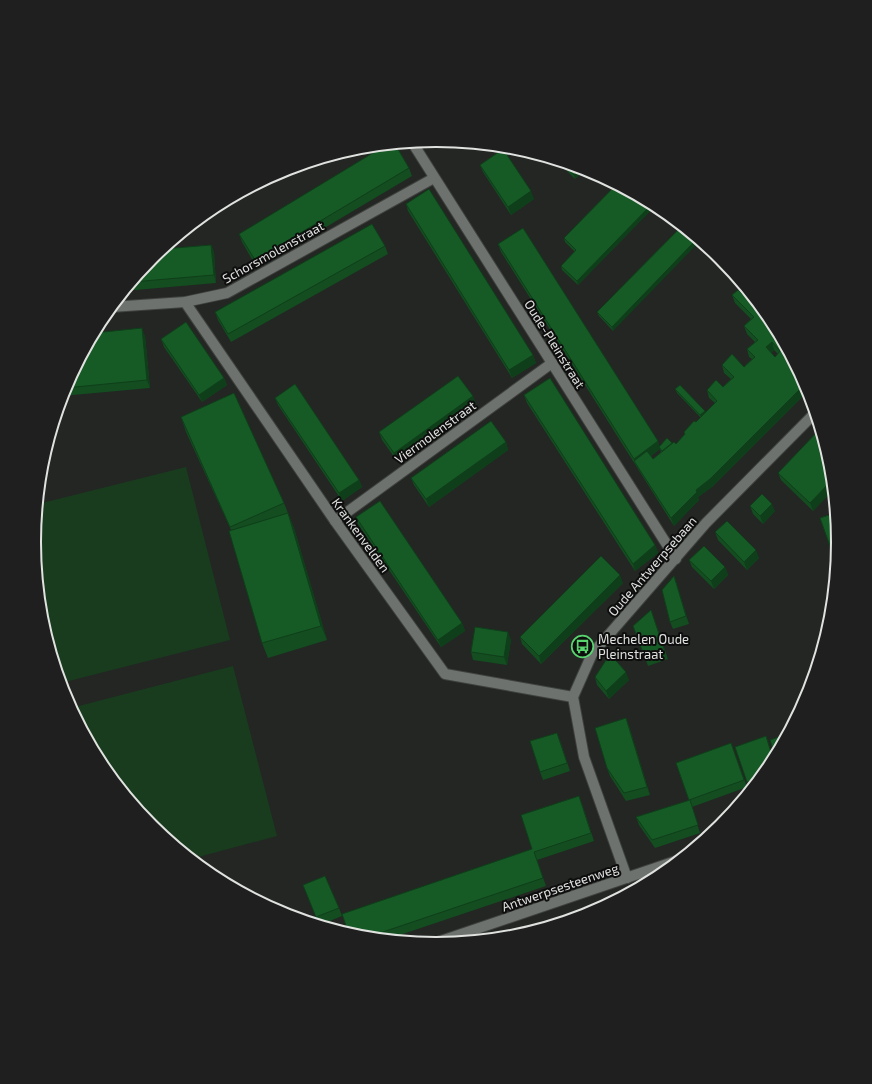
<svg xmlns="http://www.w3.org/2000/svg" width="872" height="1084" font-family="'Exo 2',sans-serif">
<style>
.green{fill:#193c1e}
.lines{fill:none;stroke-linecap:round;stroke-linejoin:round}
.street-casing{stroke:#3f423f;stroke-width:12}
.secondary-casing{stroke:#3f423f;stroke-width:12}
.street{stroke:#6e726e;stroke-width:10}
.secondary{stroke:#6e726e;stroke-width:10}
.wall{fill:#134d20;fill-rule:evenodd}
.shaded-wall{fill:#0f3f1a}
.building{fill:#165a25;stroke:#0f3f1a;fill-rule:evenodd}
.labels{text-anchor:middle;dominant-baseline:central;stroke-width:4;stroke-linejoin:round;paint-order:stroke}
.street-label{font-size:13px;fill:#e0e2e0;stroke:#0d0e0d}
.poi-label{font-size:13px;fill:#e0e2e0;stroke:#0d0e0d;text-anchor:start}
.rim{fill:none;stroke:#e0e2e0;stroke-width:2}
</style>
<rect width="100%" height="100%" fill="#232623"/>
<g class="green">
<path d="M186,467L230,640L61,683L42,620L34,542L38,504Z"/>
<path d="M233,666L277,836L191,859L152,826L102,765L71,708Z"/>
</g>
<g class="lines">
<defs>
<g id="street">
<path d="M412,142L676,559"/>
<path d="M185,302L335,521L445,674L573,697"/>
<path d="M111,307L185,302L227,293L434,178"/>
<path d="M335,521L552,363"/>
<path d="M627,878L584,757L573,697L592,654L706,523L815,413"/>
</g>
<path id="secondary" d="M432,944L679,860"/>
</defs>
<use href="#street" class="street-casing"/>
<use href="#secondary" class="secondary-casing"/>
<use href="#street" class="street"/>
<use href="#secondary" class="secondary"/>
</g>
<g class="wall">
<path d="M560,162L585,169L575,179L562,166Z"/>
<path d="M480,165L534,199L511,215L483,172Z"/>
<path d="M409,168L412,176L257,268L242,242L239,234Z"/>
<path d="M616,185L655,206L578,285L562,270L561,266L575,252L565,242L564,238Z"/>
<path d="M406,204L533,355L536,363L512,378L408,211Z"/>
<path d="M682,226L613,331L599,316L597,312Z"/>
<path d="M498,244L658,441L659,446L672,443L676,444L685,435L684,432L696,422L701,418L677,393L675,389L705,411L706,413L715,403L709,398L707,390L723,387L731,379L724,373L722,365L744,367L752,359L749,357L747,349L755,342L747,334L744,326L751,319L735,303L732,295L738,290L807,388L808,391L712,487L698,497L699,500L674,526L501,252ZM774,350L778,354L775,357L771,353ZM660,449L661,452L653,459L651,456Z"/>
<path d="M211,245L214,252L216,283L124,291L152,258Z"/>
<path d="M385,246L388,254L231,342L218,320L215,312Z"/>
<path d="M94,333L145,336L150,388L62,396L65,388Z"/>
<path d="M161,339L224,378L227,385L202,402L164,347Z"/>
<path d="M524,395L655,545L658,553L635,571L527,403Z"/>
<path d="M275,398L359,480L362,487L342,501L278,405Z"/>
<path d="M476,403L397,461L382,440L379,432Z"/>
<path d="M181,417L284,503L294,528L327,640L268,658L262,643L231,530L186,432Z"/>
<path d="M506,442L508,450L429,507L414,485L411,478Z"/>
<path d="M830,464L833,490L813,511L781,480L778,473Z"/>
<path d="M750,506L775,511L763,524L753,514Z"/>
<path d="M356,517L462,623L465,631L441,647L358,524Z"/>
<path d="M715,532L759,558L747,570L718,540Z"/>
<path d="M689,560L725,567L728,575L714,589L692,567Z"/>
<path d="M674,576L689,624L673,629L670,622Z"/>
<path d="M623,583L541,664L522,644L520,637Z"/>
<path d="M651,610L668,659L648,666L633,626Z"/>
<path d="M511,640L507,665L473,660L471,652Z"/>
<path d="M595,677L629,680L609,699L597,685Z"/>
<path d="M629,726L650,795L626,801L610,776L607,768Z"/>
<path d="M560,741L570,771L543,780L540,772Z"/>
<path d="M731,743L747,787L692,807L700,833L655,848L639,825L636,817L689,801L676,763Z"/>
<path d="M735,747L770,766L751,789H750Z"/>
<path d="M582,804L594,841L537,860L546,886L388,939L357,936L532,849Z"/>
<path d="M303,885L339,908L342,916L320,925L319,924Z"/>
</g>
<g class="shaded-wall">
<path d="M581,168L585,169L575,179L574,175Z"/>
<path d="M531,191L534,199L511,215L508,207Z"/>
<path d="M652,204L655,206L578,285L577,281Z"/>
<path d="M697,239L700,241L613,331L612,327Z"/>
<path d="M211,245L214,252L216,283L214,275Z"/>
<path d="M142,328L145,336L150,388L147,380Z"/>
<path d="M772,342L774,350L769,355L766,347Z"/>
<path d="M533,355L536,363L512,378L509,370Z"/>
<path d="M224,378L227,385L202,402L199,395Z"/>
<path d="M805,384L808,391L712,487L698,497L699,500L674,526L671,518L696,490Z"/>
<path d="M473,396L476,403L397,461L394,453Z"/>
<path d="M705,411L706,415L702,418L700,415Z"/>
<path d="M658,441L660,449L638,466L634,461L636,467L634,459Z"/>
<path d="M506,442L508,450L429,507L426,499Z"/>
<path d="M359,480L362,487L342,501L339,493Z"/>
<path d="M832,480L833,490L813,511L810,503Z"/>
<path d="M772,504L775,511L763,524L760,516Z"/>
<path d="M288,513L294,528L327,640L321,626Z"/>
<path d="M655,545L658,553L635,571L633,564Z"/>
<path d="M756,550L759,558L747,570L744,562Z"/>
<path d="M725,567L728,575L714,589L711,581Z"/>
<path d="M620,575L623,583L541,664L539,656Z"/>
<path d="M674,576L677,584L689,624L686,616Z"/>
<path d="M462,623L465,631L441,647L438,640Z"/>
<path d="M508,632L511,640L507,665L504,657Z"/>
<path d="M626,672L629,680L609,699L606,691Z"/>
<path d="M626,718L629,726L650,795L647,787Z"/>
</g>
<g class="building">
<path d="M395,144L409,168L255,260L239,234L386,145Z"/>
<path d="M503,149L531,191L508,207L480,165Z"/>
<path d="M560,162L581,168L574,175Z"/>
<path d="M616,185L652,204L577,281L561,266L576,250L564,238Z"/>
<path d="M429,189L533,355L509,370L406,204Z"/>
<path d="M372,224L385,246L228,334L215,312Z"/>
<path d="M682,226L697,239L612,327L597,312Z"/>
<path d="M523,228L658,441L634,459L498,244Z"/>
<path d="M211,245L214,275L132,282L152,258L163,249Z"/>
<path d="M738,290L762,314L764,313L771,320L805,384L710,479L696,490L697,492L671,518L634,461L647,451L653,459L674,442L676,444L685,434L684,432L694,421L696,422L717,401L707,390L716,380L723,387L734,377L722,365L732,354L744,367L755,357L747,349L758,340L744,326L754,317L732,295ZM772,342L780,351L775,357L766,347Z"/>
<path d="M186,322L224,378L199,395L161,339Z"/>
<path d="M142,328L147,380L65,388L94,333Z"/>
<path d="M458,376L473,396L394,453L379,432Z"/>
<path d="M550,378L655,545L633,564L524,395Z"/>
<path d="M295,384L359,480L339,493L275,398Z"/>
<path d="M680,385L705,411L700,415L675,389Z"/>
<path d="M234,393L284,503L230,527L181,417Z"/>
<path d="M491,421L506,442L426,499L411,478Z"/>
<path d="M820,429L830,464L832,480L810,503L778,473Z"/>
<path d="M667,438L672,443L662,451L659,447Z"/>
<path d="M762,494L772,504L760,516L750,506Z"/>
<path d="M380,501L462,623L438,640L356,517Z"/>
<path d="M288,513L321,626L262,643L229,531Z"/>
<path d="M835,513L838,542L836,563L820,518Z"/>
<path d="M727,521L756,550L744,562L715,532Z"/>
<path d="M704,546L725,567L711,581L689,560Z"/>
<path d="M601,556L620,575L539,656L520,637Z"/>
<path d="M674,576L686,616L670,622L662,590Z"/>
<path d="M651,610L665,652L645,658L633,626Z"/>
<path d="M475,627L508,632L504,657L471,652Z"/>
<path d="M610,654L626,672L606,691L595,677Z"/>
<path d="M626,718L647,787L624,793L607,768L595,728Z"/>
<path d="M557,733L567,763L540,772L530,741Z"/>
<path d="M787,734L775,756L770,740Z"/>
<path d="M766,736L773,759L770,766L761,777L747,782L735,747Z"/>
<path d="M731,743L744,780L689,800L676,763Z"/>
<path d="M579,796L591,833L534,852L543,878L368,937L357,936L349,934L342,914L532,849L521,815Z"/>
<path d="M690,800L698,825L652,840L636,817Z"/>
<path d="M325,876L339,908L316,917L303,885Z"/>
</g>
<defs>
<symbol id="bus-ring" viewBox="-11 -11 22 22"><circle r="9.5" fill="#0d0e0d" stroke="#59d56f" stroke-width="1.5"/><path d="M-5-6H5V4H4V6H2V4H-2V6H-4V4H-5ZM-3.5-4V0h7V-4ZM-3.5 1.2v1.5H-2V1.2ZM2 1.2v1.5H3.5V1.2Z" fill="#59d56f"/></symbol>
</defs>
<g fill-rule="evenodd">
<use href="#bus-ring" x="570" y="634" width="25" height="25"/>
</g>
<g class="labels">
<g class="street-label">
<text transform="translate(273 252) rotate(-29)">Schorsmolenstraat</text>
<text transform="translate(555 344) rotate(58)">Oude-Pleinstraat</text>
<text transform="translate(435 432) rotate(-36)">Viermolenstraat</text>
<text transform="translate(361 535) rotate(54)">Krankenvelden</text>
<text transform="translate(652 566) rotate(-49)">Oude Antwerpsebaan</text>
<text transform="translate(560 887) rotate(-19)">Antwerpsesteenweg</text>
</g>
<g class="poi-label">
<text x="598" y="639">Mechelen Oude<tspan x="598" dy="15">Pleinstraat</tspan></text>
</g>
</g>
<path d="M0 0H872V1084H0ZM41 542a395 395 0 1 1 790 0a395 395 0 1 1-790 0Z" fill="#1e1f1e" fill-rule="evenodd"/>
<path class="rim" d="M41 542a395 395 0 1 1 790 0a395 395 0 1 1-790 0Z"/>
</svg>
